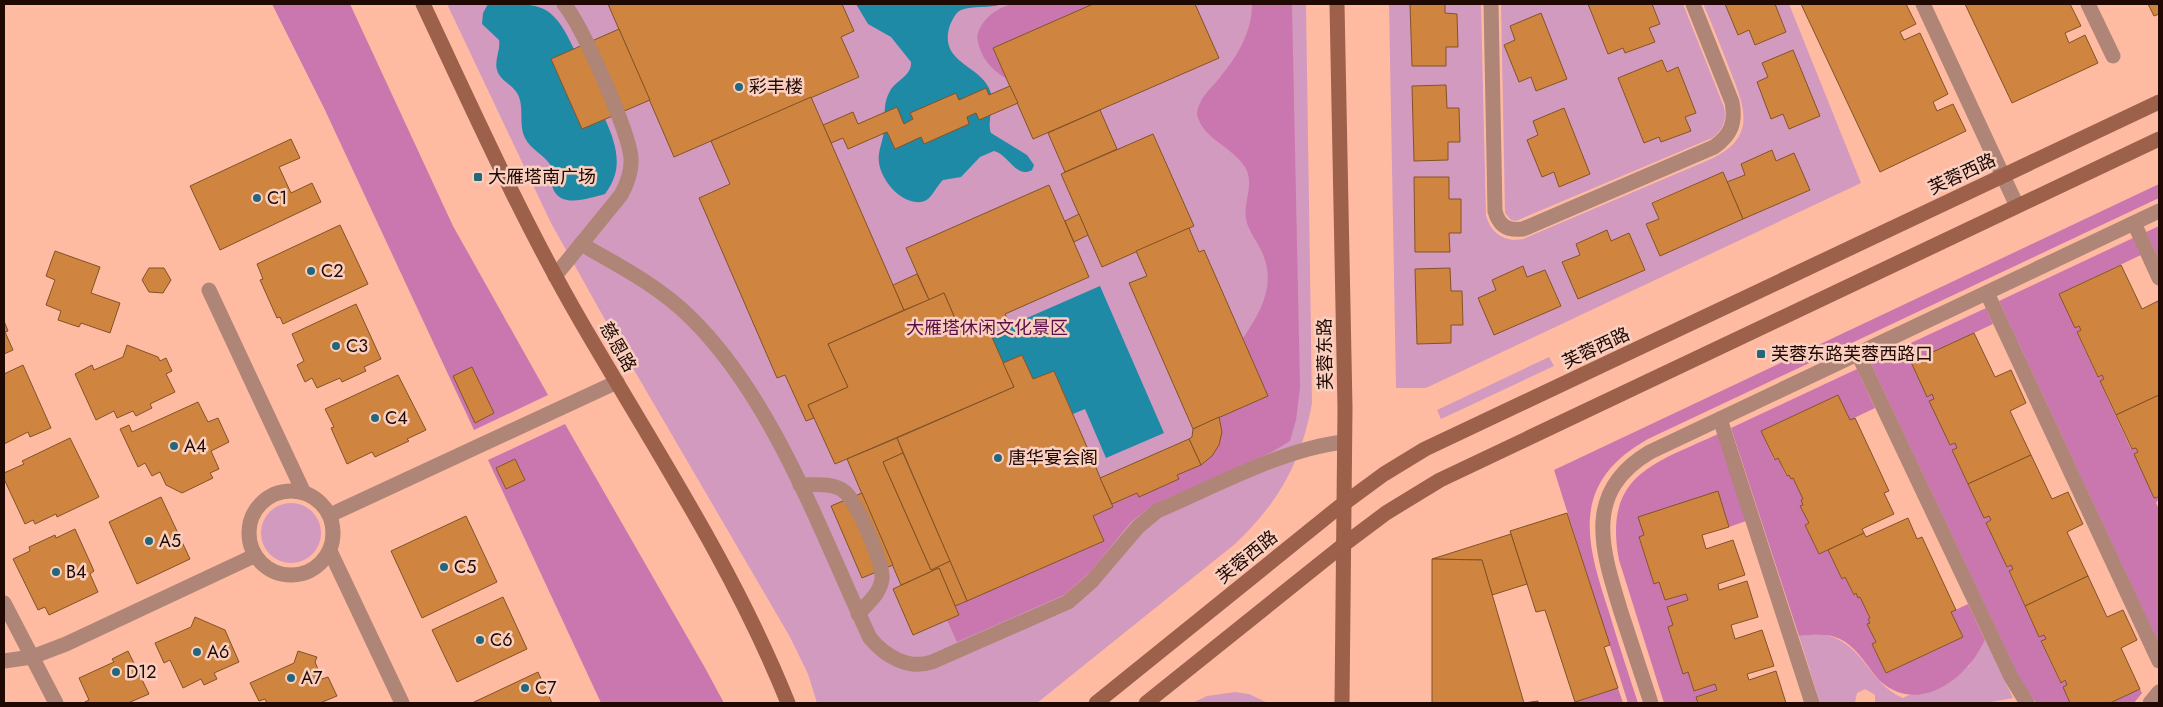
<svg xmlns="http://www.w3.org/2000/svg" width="2163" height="707" font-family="Jost,'Noto Sans SC',sans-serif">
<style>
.green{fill:#d39abf;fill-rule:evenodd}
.forest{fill:#cb77af;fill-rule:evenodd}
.water{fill:#1e8aa6}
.building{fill:#cf843f;stroke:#825227}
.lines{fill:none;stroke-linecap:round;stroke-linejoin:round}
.lane{stroke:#ae8576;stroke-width:15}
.street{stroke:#ae8576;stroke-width:15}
.secondary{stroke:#9c604b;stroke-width:15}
.poi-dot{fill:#24667a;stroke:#f9cfc0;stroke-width:2}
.labels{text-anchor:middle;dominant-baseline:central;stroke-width:5;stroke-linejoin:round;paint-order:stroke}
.poi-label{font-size:18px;fill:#200903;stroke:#f9cfc0;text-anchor:start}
.street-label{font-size:18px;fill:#200903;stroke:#f9cfc0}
.park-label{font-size:18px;fill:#5b0f48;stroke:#f9cfc0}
</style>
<rect width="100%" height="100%" fill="#ffbba2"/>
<g class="green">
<path d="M447,4H1306L1312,403C1301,463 1279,502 1235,544L1037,703H817L808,674L790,637L613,334L551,223Z"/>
<path d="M1389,4H1410L1412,66H1446V47H1458L1457,14L1445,13V4H1481L1486,215C1490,232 1504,243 1523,239L1711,159C1760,136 1743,104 1728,65C1720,44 1712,24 1703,4H1725L1738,35L1749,30L1755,45L1786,32L1775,4H1789L1861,183L1426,388H1396ZM1768,77L1819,116L1789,129L1783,114L1771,119L1757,82ZM1446,85L1447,108H1459L1460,142H1448V160L1414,161L1412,86ZM1772,150L1776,161L1809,190L1660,256L1646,225L1659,219L1652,202L1723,172L1727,182L1745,175L1741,164ZM1414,177H1448L1449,199L1461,200V233H1449L1450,252H1415ZM1607,231L1611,241L1578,298L1563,262L1580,255L1576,244ZM1522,267L1527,277L1545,270L1561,306L1496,290L1492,280ZM1451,291H1462L1463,325H1451V343L1417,344Z"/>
<path d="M1501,4H1588L1608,54L1623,48L1626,53L1655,42L1649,28L1660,23L1652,4H1683L1724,107C1727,120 1723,130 1712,138L1516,221L1511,220L1505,213ZM1541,14L1567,79L1536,91L1531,77L1519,81L1504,45L1515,40L1510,26ZM1662,60L1667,72L1678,68L1696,112L1685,117L1691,131L1662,142L1659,137L1644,143L1618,78ZM1564,109L1590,174L1559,187L1554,172L1542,176L1538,135L1533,121Z"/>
<path d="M1549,357L1554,366L1441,419L1437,410Z"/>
<circle cx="291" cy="533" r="30"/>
<path d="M1820,634C1864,640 1867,683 1903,698L1969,666L1985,640L2013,698L1986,703H1875V695L1865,689L1857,693L1855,703H1820L1799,636Z"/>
<path d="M1235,692L1249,694L1268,703H1192L1207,696Z"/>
</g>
<g class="forest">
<path d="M272,4H350L453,226L548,395L474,430L324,108ZM472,367L494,413L475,422L453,376Z"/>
<path d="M1012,4H1093L993,48L1007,79C990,69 980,57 977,37C981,19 995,9 1012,4Z"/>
<path d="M1252,4H1292L1300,387L1296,420L1290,441L1272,452L1150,507L1131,522L1090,572L1064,595L957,642L947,620L959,615L955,606L1104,541L1093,516L1113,507L1112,504L1137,493L1139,497L1178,479L1177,475C1207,462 1226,455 1219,417L1268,396L1243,338C1262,310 1277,283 1261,250C1256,240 1248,230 1246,219C1243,201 1255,184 1245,167C1232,146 1202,139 1197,114C1198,100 1209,90 1217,81C1236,58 1252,34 1252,4Z"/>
<path d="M2159,184V198L1648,439C1570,483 1585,540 1609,612C1618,642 1628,673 1638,703H1628L1554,470Z"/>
<path d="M2159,226V260L2146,232Z"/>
<path d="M2133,238L2141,255L2059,294L2075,327L2079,326L2081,330L2077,333L2097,376L2102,375L2104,379L2100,382L2131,449L2136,448L2138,452L2134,454L2154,498H2159L2156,503L2159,509V644L1999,301Z"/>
<path d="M1986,308L1993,324L1912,362L1927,396L1932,394L1934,399L1930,402L1950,445L1955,443L1957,448L1952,450L1984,518L1989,516L1991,520L1986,523L2007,567L2011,565L2013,569L2009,572L2039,637L2044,635L2046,639L2041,642L2060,682L2065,680L2067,685L2063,687L2070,703H2036L2019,677L1870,362Z"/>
<path d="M1857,369L1875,408L1850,420L1838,395L1761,431L1774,460L1778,458L1786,476L1789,475L1791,479L1793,478L1803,499L1801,500L1803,505L1801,506L1809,523L1805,525L1819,554L1828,550L1842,579L1845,577L1853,594L1856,593L1858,598L1860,597L1870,618L1868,619L1870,623L1868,625L1876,642L1872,644L1886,673L1963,637L1951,612L1968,604L1985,640C1980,649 1975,659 1968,666C1944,693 1909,707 1880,681C1867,667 1858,648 1840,639C1827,633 1813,635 1799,636L1731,428Z"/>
<path d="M565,424L704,666L724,703H601L488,460ZM515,459L525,480L506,489L496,468Z"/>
<path d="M1718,434L1746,521L1729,527L1718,491L1639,538L1654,583L1659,582L1666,600L1686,594L1688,600L1667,607L1673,625L1668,627L1683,673L1688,672L1695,691L1715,684L1717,690L1696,697L1698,703H1664L1619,560C1603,475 1653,464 1718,434Z"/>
<path d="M1618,688L1623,703H1575V702Z"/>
<path d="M2140,689L2142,693L2134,703H2110Z"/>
</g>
<g class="water">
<path d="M488,4C540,4 551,0 574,49L551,59L582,129L605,119C617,146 624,169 605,194C589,198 559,210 552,186C551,179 553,173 551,166C545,155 531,150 525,138C518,124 525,106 517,93C512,84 500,81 497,70C494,60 501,50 499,40L482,24L483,13Z"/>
<path d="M856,4H1002C989,9 974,5 961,10C955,13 953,19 950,25C938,62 977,64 989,88C997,104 986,119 991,133L1027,155L1034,165L1032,170C1016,179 1009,155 994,151L980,157L961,177L943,180C931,192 931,208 908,200C892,194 876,171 879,154C880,146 884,137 884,128C885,115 883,103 890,91C896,80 912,76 911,62L891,37L868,24Z"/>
<path d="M1100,286L1164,433L1106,458L1085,409L1073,414L1054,371L1033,379L1022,355L1003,363L990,334Z"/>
</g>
<g class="building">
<path d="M608,4H842L854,31L841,37L859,77L674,157Z"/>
<path d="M1093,4H1195L1219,58L1033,139L993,48Z"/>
<path d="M1410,4H1445V13L1457,14L1458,47H1446V66H1412Z"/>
<path d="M1588,4H1652L1660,24L1649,28L1655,42L1625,53L1623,48L1608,54Z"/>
<path d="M1725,4H1775L1786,32L1755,45L1749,30L1738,35Z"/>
<path d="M1801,4H1906L1916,24L1900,32L1904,40L1920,33L1948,94L1933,102L1937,111L1953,104L1966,131L1880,172Z"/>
<path d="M1965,4H2070L2081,26L2065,33L2069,43L2085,35L2098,63L2012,103Z"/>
<path d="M2148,4H2159V14L2154,16Z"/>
<path d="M1541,13L1567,79L1536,91L1531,77L1519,82L1504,45L1515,40L1510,26Z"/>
<path d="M619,29L650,100L582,129L551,59Z"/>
<path d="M1793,50L1820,116L1789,129L1783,114L1771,119L1757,82L1768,77L1762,63Z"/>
<path d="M1662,60L1667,72L1678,67L1696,113L1685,117L1691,131L1661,142L1659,137L1644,143L1618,78Z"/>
<path d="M1446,85L1447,108H1459L1460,142H1448V160L1414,161L1412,86Z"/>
<path d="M1010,86L1018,103L979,120L976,113L967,117L969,124L924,144L921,137L895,149L887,132L848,149L843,138L831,143L823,125L853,112L858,124L897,107L904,124L913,119L910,113L956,93L959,100L986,88L989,95Z"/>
<path d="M811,97L904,310L828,344L848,387L808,405L814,418L806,421L785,375L777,378L699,198L730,184L711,141Z"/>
<path d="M1564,108L1590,174L1559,187L1554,172L1542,177L1527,140L1538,135L1533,121Z"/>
<path d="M1100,110L1117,149L1065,172L1048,133Z"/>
<path d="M1153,134L1194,226L1102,267L1061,174Z"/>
<path d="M291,139L300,158L279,167L291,193L312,183L321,202L220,250L190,186Z"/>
<path d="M1772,150L1776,161L1794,153L1810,190L1743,219L1727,182L1745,175L1741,164Z"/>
<path d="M1723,172L1743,219L1660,256L1646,224L1659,219L1652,203Z"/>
<path d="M1414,177H1449V199H1461V233H1449L1450,252H1415Z"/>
<path d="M1049,185L1089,277L1005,314L1007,318L963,337L944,293L929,300L906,248Z"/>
<path d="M1079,214L1088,235L1074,242L1065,221Z"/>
<path d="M340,225L368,284L283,324L280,317L277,318L260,280L263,279L257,264Z"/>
<path d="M1189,228L1199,252L1204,250L1268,396L1193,429L1129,283L1147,276L1136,251Z"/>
<path d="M1607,230L1611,241L1629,233L1645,270L1578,299L1562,262L1580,255L1576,244Z"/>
<path d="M55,251L100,267L91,293L120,303L110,333L81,323L79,327L58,320L61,311L46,305L55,280L46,276Z"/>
<path d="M2121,265L2142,309L2158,301L2159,304V395L2116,415L2100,381L2104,379L2102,375L2098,377L2077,332L2081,330L2079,326L2075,328L2059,294Z"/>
<path d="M1523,266L1527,277L1545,270L1561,306L1494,335L1478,298L1496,290L1492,280Z"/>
<path d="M149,268H164L171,280L163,293L149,292L142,280Z"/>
<path d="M1450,268L1451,291H1462L1463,325H1451V343L1417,344L1415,269Z"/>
<path d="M917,274L929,300L904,310L893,285Z"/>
<path d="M944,293L963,337L987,326L1014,387L835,464L808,405L848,387L828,344Z"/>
<path d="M356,304L381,359L364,367L366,371L342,382L340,378L317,388L312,378L305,382L297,365L304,361L292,334Z"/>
<path d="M4,321L8,331L5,332L13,350L4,354Z"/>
<path d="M1974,333L1995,377L2011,370L2026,403L2010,411L2031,455L1968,484L1952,450L1957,448L1955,443L1950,445L1929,401L1934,399L1932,394L1927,397L1911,362Z"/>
<path d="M127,345L158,357L160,361L166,358L172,371L166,374L175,392L150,404L152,408L136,416L133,411L117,418L114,411L96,420L75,374L92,365L94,370L123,357Z"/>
<path d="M1022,355L1033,379L1054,371L1113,507L1093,516L1104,541L967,601L897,438L1014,387L1003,363Z"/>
<path d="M23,365L51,428L30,437L28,432L4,444V374Z"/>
<path d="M472,367L494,413L475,423L453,376Z"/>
<path d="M398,375L426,430L407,439L409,441L375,457L372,452L347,464L331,428L334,427L325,409Z"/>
<path d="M1838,395L1850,420L1855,418L1889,491L1884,493L1894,514L1862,529L1864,533L1819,554L1805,525L1809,523L1800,506L1803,505L1801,500L1803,499L1793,478L1791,479L1789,475L1787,476L1778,458L1775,460L1761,431Z"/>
<path d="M2159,395V498L2158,497L2154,498L2134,454L2138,452L2136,448L2132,449L2116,415Z"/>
<path d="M198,402L208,422L218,418L229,442L211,451L219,469L210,473L213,478L182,493L166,485L160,472L152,476L145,463L138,467L120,429L129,425L132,432Z"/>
<path d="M1219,417L1222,432L1219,445L1212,456L1201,465L1189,439L1192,437L1193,429Z"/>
<path d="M70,438L99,497L57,517L56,514L35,524L33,520L25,524L4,479V473L24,464L22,461Z"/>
<path d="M897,438L903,453L883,462L931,570L950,561L967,601L955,606L939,568L901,585L847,459Z"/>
<path d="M1189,439L1201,465L1177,475L1179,479L1139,497L1137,493L1112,504L1100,478Z"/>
<path d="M903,453L950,561L931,570L883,462Z"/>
<path d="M2031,455L2052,499L2068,492L2083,524L2067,532L2088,576L2025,606L2009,571L2013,569L2011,565L2007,567L1986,523L1991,520L1989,516L1984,518L1968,484Z"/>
<path d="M515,459L525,480L506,489L496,468Z"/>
<path d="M1718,491L1729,527L1702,535L1706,549L1733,540L1745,575L1718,584L1719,590L1747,581L1758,617L1731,625L1735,639L1762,630L1774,666L1747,674L1749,680L1776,671L1786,703H1698L1696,697L1717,690L1715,684L1694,691L1688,672L1683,674L1668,627L1673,625L1667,607L1688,600L1686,594L1665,600L1659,582L1654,584L1639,537L1644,535L1638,517Z"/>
<path d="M862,493L893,565L862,578L831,506Z"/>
<path d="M161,497L190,559L137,584L109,522Z"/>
<path d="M1567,513L1610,645L1604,647L1618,688L1575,702L1545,610L1536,612L1510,531Z"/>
<path d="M466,516L497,582L422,618L391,551Z"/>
<path d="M1908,518L1917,539L1922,537L1956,610L1951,612L1963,637L1886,673L1872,644L1876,642L1867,624L1870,623L1868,619L1870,618L1860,597L1858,598L1856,593L1854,595L1845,577L1842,579L1828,550L1864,533L1866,537Z"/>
<path d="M75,529L94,571L90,574L98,592L49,615L45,607L38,610L13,559L30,551L29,547L55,535L56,538Z"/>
<path d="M1511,534L1527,584L1492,595L1482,560L1432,559Z"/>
<path d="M1432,559L1482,560L1524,703L1538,701V703H1432Z"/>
<path d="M939,568L959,615L913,635L893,589Z"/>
<path d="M2088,576L2107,617L2123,610L2137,640L2121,648L2140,689L2110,703H2070L2063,687L2067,685L2065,680L2061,683L2041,641L2046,639L2044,635L2039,637L2025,606Z"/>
<path d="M503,597L527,649L457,682L432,630Z"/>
<path d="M195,617L225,630L239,662L214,673L217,679L204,685L201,679L183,688L170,660L164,663L155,643L191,627Z"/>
<path d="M128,651L149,694L128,703H83L89,700L79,678L114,662L112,659Z"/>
<path d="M298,651L317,657L315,662L322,679L328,677L337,696L320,703H267L265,699L259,701L250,683L294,663Z"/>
<path d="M538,672L552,703H472Z"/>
</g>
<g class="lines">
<g class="lane">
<path d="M1923,4L2017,206"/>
<path d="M2088,4L2113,56"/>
<path d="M2134,223L2159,278"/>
<path d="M581,244C620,266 660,287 691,318C775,401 820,532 870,638C885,656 908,670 932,662L1068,602L1092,581L1138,527L1157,511C1216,486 1282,449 1344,442"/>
<path d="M209,290L303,491"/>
<path d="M1987,293L2159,661"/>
<path d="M1858,354L2011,677L2027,703"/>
<path d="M1720,419L1812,703"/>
<path d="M800,485C814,485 833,482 845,492C857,503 884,564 882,579C880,594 867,604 858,614"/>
<path d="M330,551L402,703"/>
<path d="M4,603L56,703"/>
</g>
<g class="street">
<path d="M1491,4L1495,211C1499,226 1507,231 1523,229L1714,147C1731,135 1736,123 1732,102L1693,4"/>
<path d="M555,276L621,195C627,184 632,172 631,158C629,132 582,25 564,4"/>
<circle cx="291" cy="533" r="42"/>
<path d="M330,515L617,382"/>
<path d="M4,661L32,657L66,644L254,556"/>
<path d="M1651,703C1641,673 1631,642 1621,612C1602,550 1582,492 1650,452L2159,211"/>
<path d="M2150,703L2159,692"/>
</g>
<g class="secondary">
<path d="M423,4C473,110 521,218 580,320C653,446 734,568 788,703"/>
<path d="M1337,4L1345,408L1342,703"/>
<path d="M1096,703L1339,507L1384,474L1425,449L2159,102"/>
<path d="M1146,703L1342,546L1386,513L1440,480L2159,139"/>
</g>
</g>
<g class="poi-dot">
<circle cx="739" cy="87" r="5"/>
<rect x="473" y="172" width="10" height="10" rx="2.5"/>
<circle cx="257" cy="198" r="5"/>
<circle cx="311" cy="271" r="5"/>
<circle cx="336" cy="346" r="5"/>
<rect x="1756" y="349" width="10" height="10" rx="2.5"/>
<circle cx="375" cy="418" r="5"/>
<circle cx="174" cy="446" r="5"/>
<circle cx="998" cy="458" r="5"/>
<circle cx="149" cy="541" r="5"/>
<circle cx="444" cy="567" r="5"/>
<circle cx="56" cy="572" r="5"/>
<circle cx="480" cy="640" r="5"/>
<circle cx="197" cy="652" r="5"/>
<circle cx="116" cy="672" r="5"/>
<circle cx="291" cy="678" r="5"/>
<circle cx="525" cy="688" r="5"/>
</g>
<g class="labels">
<g class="poi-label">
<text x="749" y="87">彩丰楼</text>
<text x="488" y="177">大雁塔南广场</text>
<text x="267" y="198">C1</text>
<text x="321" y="271">C2</text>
<text x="346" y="346">C3</text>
<text x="1771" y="354">芙蓉东路芙蓉西路口</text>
<text x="385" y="418">C4</text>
<text x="184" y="446">A4</text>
<text x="1008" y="458">唐华宴会阁</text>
<text x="159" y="541">A5</text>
<text x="454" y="567">C5</text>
<text x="66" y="572">B4</text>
<text x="490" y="640">C6</text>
<text x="207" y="652">A6</text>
<text x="126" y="672">D12</text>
<text x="301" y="678">A7</text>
<text x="535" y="688">C7</text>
</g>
<g class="street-label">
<text transform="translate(1962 174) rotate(-25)">芙蓉西路</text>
<text transform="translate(618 347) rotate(60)">慈恩路</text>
<text transform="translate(1596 348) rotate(-25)">芙蓉西路</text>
<text transform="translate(1325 354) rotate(-91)">芙蓉东路</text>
<text transform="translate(1247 557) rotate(-39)">芙蓉西路</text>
</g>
<g class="park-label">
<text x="987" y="328">大雁塔休闲文化景区</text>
</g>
</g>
<rect width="2163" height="707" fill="none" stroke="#200903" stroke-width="10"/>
</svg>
